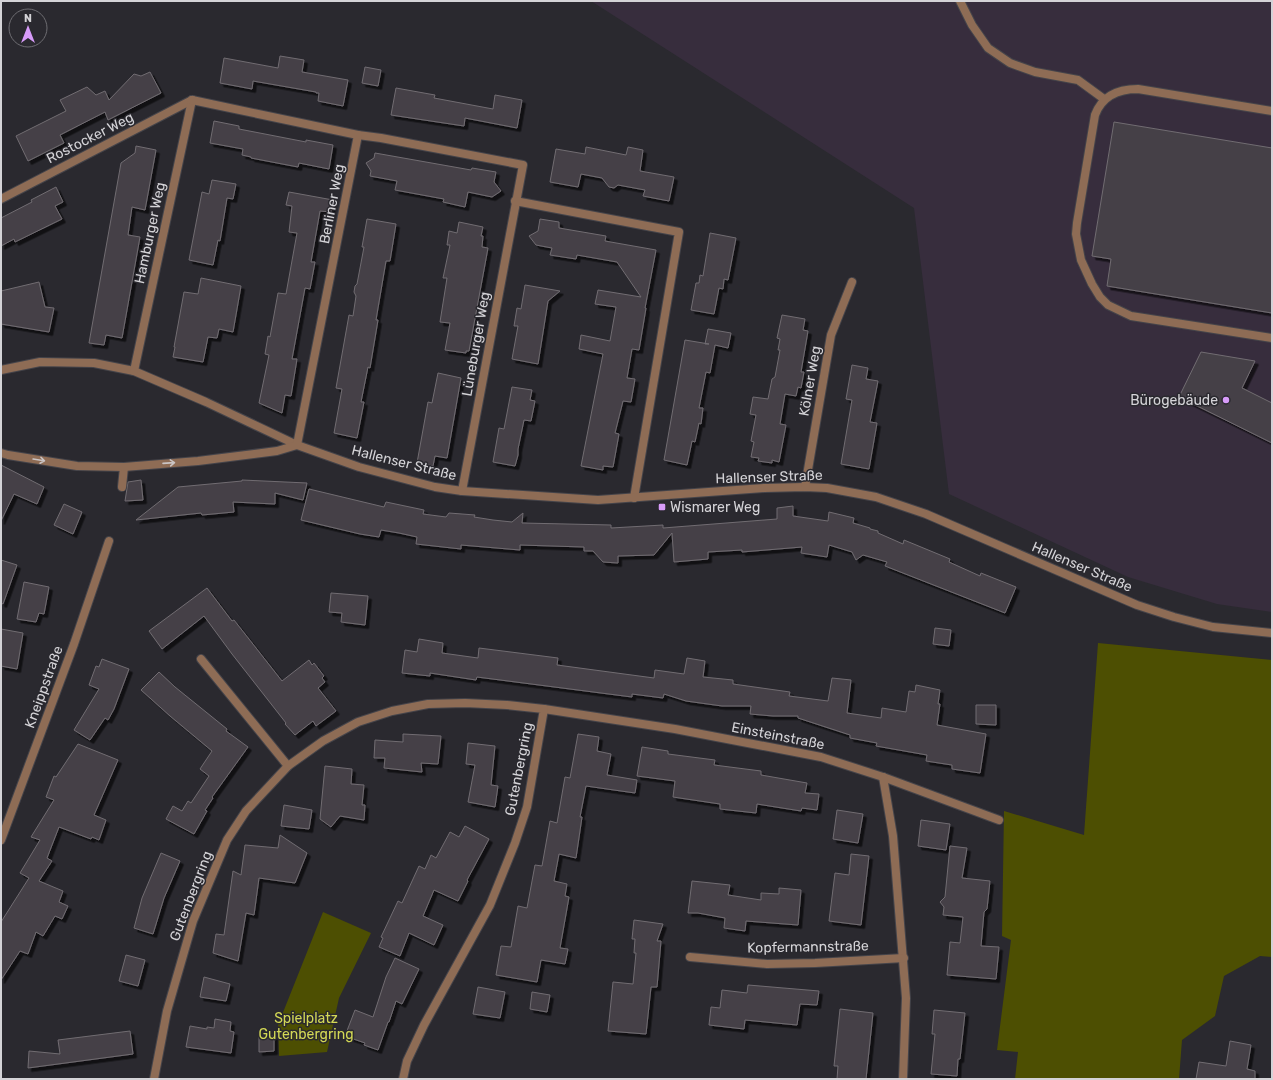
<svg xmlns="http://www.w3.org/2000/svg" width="1273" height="1080" font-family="Rubik,sans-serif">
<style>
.commercial{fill:#372d3d}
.green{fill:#4d4f02}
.building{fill:#454146;stroke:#716c72;filter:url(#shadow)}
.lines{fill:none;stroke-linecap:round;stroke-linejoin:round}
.lane-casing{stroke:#45444a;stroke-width:10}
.street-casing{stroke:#45444a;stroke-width:10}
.lane{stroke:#8e6c55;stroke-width:8}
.street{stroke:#8e6c55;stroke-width:8}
.oneway{stroke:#cac4c4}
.poi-dot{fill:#d79bf9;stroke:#2a292f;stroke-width:1.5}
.labels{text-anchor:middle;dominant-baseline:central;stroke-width:3;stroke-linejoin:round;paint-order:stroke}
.street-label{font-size:14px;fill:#d4d3d7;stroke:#2a292f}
.poi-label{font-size:14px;fill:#d4d3d7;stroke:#2a292f;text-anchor:end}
.park-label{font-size:14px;fill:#d3d855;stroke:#2a292f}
</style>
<defs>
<filter id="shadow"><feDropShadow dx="3.5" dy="3.5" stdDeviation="0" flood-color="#0009"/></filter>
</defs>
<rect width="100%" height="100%" fill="#2a292f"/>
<path class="commercial" d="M591,1H1272V612L1217,604L1128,577L949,494L914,208Z"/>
<g class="green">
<path d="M1098,643L1272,660V957L1260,956L1224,976L1215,1016L1182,1040L1179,1079H1015L1018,1052L997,1050L1011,940L1002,936L1004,811L1084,835Z"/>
<path d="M323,912L371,933L339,998L327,1052L279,1056L278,1025Z"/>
</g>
<g class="building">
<path d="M280,56L304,60L302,72L348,80L343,106L318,101L319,93H316V92L253,81L252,89L220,83L224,58L278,68Z"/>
<path d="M365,67L381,70L378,86L362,83Z"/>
<path d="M150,72L161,93L108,120L105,112L60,135L64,143L28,161L16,136L66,111L60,100L87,87L96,95L105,91L109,100L134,74L141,76Z"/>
<path d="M396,88L435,95L434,98L493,109L495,95L522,100L517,128L465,118L464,126L391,115Z"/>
<path d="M214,121L239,126V129L306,142V140L333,145L329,169L299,163L298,167L251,158V157L242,155L243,149L210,143Z"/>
<path d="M1114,122L1272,148V313L1107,286L1111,259L1092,256Z"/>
<path d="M136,146L156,150L145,210L132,207L128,235L140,237L122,338L106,335L104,345L89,343L121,163L135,153Z"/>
<path d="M586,147L626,155L628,147L643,150L640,171L674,177L669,201L643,196L645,190L618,185L614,188L609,187L602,178L581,174L578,187L550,182L556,149L585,154Z"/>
<path d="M375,153L471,170L472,168L496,172L494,182L501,191L492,197L468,192L465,207L443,202L444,199L395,190L397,181L370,176L371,171L366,163L374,158Z"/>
<path d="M212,180L236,184L233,199L227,198L220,241L218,240L213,265L189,260L202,192L209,194Z"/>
<path d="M56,187L63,202L55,206L62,219L15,242L14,239L1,246V218L32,202L31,200Z"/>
<path d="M289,192L333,200L331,212L320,211L311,262H315L310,289L305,288L292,359H297L291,396L285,395L282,413L259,403L269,355L265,354L268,336L270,337L278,293L286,294L297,233L289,232L292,206L286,205Z"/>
<path d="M367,219L396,224L390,261H386L378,308L376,320H378L370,368L368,367L361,402H364L357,438L334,433L342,389L336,388L349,315L353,316L356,296L354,292L355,286L357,284L364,247H362Z"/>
<path d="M540,219L559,222V228L606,236L605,241L656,250L645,308H646L639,350L632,349L627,378L635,379L631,402L623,401L615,433L619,434L613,467L603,466V470L581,466L603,354L579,349L581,335L610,341L616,307L595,304L598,290L641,297L617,262L577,255L576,259L550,255L552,248L536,245L529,236L538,231Z"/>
<path d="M459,222L483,227L481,236H483L482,247L488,248L469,351H466V353L445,350L450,323L440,322L447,278H443L450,245H447L449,231L457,233Z"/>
<path d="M710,233L736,238L728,280L724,279L723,289L719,288L714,314L691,310L696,283H699L700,275L703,276Z"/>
<path d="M201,278L241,286L233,332L219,329L217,338L208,337L203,362L173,357L175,347H174L184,292L198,294Z"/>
<path d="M39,282L45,307L54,308L49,332L1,324V291Z"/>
<path d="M525,285L560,291L548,301L538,364L512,359L518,326H514L517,308L521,309Z"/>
<path d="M782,315L805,319L803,330L808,331L801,372H804L801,388L798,387L796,396L785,394L780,424L786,425L779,462L772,460V463L758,461L759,458L751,457L754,442L751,441L756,415L750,414L753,397L768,399L772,379L775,377L780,350H778L780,339L777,338Z"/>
<path d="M708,329L731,333L728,348L715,345L710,373L706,372L699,408H703L701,424L699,423L695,442L692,441L687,465L664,460L685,340L709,344H705Z"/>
<path d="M1201,352L1255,361L1242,388L1272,403V443L1179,397Z"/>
<path d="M852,365L868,368L866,379L878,381L870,422L877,423L869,469L841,464L852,400L846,399Z"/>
<path d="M438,373L461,378L447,458L435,456L433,466L417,463L428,402L432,403Z"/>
<path d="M512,387L532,390L530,400L535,401L531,421L524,420L518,449V455L515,466L493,462L499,428L504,429Z"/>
<path d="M1,465L44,487L37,504L14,494L1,521Z"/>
<path d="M141,480L143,500L125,501L128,482Z"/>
<path d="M242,480L307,483L303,500L275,493V504L233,502L234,512L202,515L201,513L136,520L178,487L242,481Z"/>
<path d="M309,489L384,507L386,502L424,510L423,514L446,517L449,513L475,515L474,517L493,520L512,522L523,513L522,523L611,525V528L663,525V528L777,519V508L793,506V516L828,521L829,512L854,518L853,523L870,528V529L878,531V533L903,544L904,540L950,559L949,562L980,576L981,573L1016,587L1005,613L885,566L887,562L863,555L856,560L852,552L829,545L827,557L801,553L802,547L742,552V550L708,552V559L674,562L672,533L654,555L618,556V563L603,562L593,551H584V547L520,545V550L461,545V549L416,544L417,537L399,533L381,530L379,537L360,534L301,520Z"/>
<path d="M64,504L82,512L73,534L54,525Z"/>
<path d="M1,560L17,565L3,604L1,603Z"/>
<path d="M24,582L49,587L44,614L39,613L36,622L17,619Z"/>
<path d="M207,588L232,621L234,620L282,681L309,660L312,665L314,663L324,676L322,678L325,682L318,688L336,711L316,726L313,721L295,735L285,724L286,723L232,654L204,616L162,649L149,631Z"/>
<path d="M331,593L368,596L365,625L341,622L342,613L329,612Z"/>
<path d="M935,628L951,630L949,646L933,644Z"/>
<path d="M1,629L23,633L17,669L1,666Z"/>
<path d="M419,639L443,643L442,653L478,658L479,648L558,658L557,665L654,678L655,670L684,674L687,658L705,661L703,677L733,680V684L790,692L789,696L828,701L832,678L851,680L847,713L881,718L882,708L906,712L909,691L915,692L916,685L940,690L938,704H940L937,725L986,734L980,773L952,769V765L926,761L927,755L876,746L877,743L850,738V735L798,718V716H773L750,714L751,706H722L686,701L664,694L663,698L632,694V697L477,677L476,680L430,673V676L402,673L405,650L417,652Z"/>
<path d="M102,659L129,669L114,709L108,720L105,718L90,740L74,730L99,689L89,685L96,666L99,667Z"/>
<path d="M159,672L175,687L227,729L226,731L248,747L212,797L213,798L205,810L207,811L194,834L166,819L173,806L182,811L188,801L191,803L209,776L200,769L212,751L170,716L141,690Z"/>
<path d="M976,705H996V725L976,724Z"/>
<path d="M403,734L441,736L438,764L421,763L422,772L384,768L385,758H374L375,740L403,742Z"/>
<path d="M578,734L599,737L597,751L611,754L607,775L637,780L635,793L586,786L580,817H582L576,858L559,854L554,881L567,884L565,896L569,897L560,948L568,949L565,964L541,960L537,982L496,975L501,946L511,947L518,906L527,908L535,865L542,866L550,821L557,823L565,777L570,778Z"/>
<path d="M468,743L495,746L491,785L498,786L495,807L468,802L475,765L466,764Z"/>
<path d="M78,744L118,760L94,815L106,820L99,840L92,837L91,839L59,827L47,858L52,861L39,881L63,891L59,902L68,906L62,919L55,916L43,936L36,932L28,954L20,951L1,980V922L29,878L20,873L40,840L31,837L54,800L46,797L54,776L56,777Z"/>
<path d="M642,747L668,751V754L715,760L714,765L761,771V775L807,783L805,793L819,794L817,810L802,808L801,811L757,804L756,813L720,809V804L673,797L675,781L637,776Z"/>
<path d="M325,766L352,769L351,784L364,785L362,805H365L364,820L340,816L331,827L320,819Z"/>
<path d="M284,805L312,810L309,829L281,826Z"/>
<path d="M837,810L863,814L858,843L833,839Z"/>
<path d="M921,820L950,824L946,850L918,846Z"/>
<path d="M465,826L489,839L467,880L468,881L458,901L434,890L423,916L443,925L434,945L409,933L400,956L379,947L383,938L381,937L398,901L402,903L419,866L425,869L431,855L436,858L450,832L459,837Z"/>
<path d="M280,835L307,853L295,883L259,878L254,915L246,913L238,961L213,953L216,934L224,935L233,871L241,875L245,845L278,848Z"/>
<path d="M950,846L967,848L962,878L990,881L987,909L984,912L981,946L999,947L996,979L947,975L950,942L960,943L963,917L943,915L944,907L940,902L945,897Z"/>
<path d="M161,853L180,861L164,898L153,934L134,928L142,898Z"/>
<path d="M851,854L869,856L861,925L829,921L835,873L849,875Z"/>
<path d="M692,881L730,885L728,895L761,900V893L779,894V888L801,890L798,925L746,921L745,931L724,928L725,918L698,913H688Z"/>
<path d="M634,920L663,924L657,941H661L657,987H651L646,1034L608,1031L613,982L633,984L636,953H634L635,939H632Z"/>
<path d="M126,955L145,960L138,986L119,981Z"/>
<path d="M395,958L419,969L402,1004L396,1001L389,1022H388L378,1050L364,1045L365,1043L345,1036L355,1010L373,1017L386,977Z"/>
<path d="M204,977L230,984L226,1001L200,997Z"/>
<path d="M748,985L819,991L817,1005L800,1004L797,1025L745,1020L744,1029L709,1025L711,1007L720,1008L722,990L747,993Z"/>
<path d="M478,987L505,992L500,1018L473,1014Z"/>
<path d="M532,992L550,995L547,1012L530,1009Z"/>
<path d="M840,1009L873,1013L866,1079H837L838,1066H834Z"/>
<path d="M934,1010L965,1013L960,1059H958L957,1076L931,1074L935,1034H932Z"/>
<path d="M215,1019L231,1022L230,1031L234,1032L231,1053L186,1047L190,1026L207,1029V1027L214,1028Z"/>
<path d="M130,1031L133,1054L28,1068L29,1051L60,1054L58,1040Z"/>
<path d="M274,1036V1051L259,1052V1037Z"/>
<path d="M1230,1041L1251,1045L1247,1069L1255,1071V1079H1196L1199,1062L1226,1066Z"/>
</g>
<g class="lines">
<defs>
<g id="lane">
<path d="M960,1L972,25L988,48L1010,63L1035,72L1078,80L1104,99"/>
<path d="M1272,111L1138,89C1118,89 1102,96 1095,115L1077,223L1076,234L1081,260L1092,284L1100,297L1108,305L1131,316L1272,338"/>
<path d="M122,487L124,467"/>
</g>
<g id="street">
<path d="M358,135L381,138L523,165L462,491"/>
<path d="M1,199L192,100"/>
<path d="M515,201L679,232L634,498"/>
<path d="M1,370L40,362L94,363L134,371L206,402L297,445L359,467L435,487L462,491L598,500L764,488L805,487L827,488L876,497L926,514L1137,605L1174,617L1213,627L1272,633"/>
<path d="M134,371L192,100"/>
<path d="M1,453L8,455L77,466L124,467L198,461L277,451L297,445L358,135L192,100"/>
<path d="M805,487L831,335L852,282"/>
<path d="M201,659L288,766"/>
<path d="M544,709L675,729L821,757L883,777L999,820"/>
<path d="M883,777L893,836L906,998L903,1079"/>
<path d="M1,840L74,644L109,541"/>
<path d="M690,957L767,964L815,963L904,958"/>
<path d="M154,1079L167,1011L193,921L227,840L246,811L288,766L323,741L358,722L392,711L428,704L465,703L507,705L544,709L527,807L515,843L490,905L424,1025L407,1061L403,1079"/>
</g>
</defs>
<use href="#lane" class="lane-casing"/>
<use href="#street" class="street-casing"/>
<use href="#lane" class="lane"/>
<use href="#street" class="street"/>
</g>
<defs><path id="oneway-shaft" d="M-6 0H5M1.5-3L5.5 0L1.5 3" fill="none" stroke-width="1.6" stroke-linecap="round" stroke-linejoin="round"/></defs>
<g class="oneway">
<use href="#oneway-shaft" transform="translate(39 460) rotate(9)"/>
<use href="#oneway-shaft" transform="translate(169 463) rotate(-4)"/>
</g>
<g class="poi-dot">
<circle cx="1226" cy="400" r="4"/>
<rect x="658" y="503" width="8" height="8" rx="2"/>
</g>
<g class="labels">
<g class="street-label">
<text transform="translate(90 138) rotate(-27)">Rostocker Weg</text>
<text transform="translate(332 204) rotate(-79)">Berliner Weg</text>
<text transform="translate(150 233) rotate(-78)">Hamburger Weg</text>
<text transform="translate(476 344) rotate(-80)">Lüneburger Weg</text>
<text transform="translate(810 381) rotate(-80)">Kölner Weg</text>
<text transform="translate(404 463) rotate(14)">Hallenser Straße</text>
<text transform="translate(769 477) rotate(-2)">Hallenser Straße</text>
<text transform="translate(1082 567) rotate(23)">Hallenser Straße</text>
<text transform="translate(44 687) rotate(-70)">Kneippstraße</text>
<text transform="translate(778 736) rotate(11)">Einsteinstraße</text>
<text transform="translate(519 769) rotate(-79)">Gutenbergring</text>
<text transform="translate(191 896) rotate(-69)">Gutenbergring</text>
<text transform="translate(808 947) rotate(-1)">Kopfermannstraße</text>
</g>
<g class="poi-label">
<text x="1218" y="400">Bürogebäude</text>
<text x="670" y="507" text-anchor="start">Wismarer Weg</text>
</g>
<g class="park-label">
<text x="306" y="1018">Spielplatz<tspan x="306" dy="16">Gutenbergring</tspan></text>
</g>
</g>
<rect width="1273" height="1080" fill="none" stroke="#d4d3d7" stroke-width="4"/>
<g transform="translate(28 28)"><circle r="19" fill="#2a292f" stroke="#6e6d72"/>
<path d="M0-3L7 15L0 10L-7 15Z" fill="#d79bf9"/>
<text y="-6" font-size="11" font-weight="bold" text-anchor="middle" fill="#d4d3d7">N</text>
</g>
</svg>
